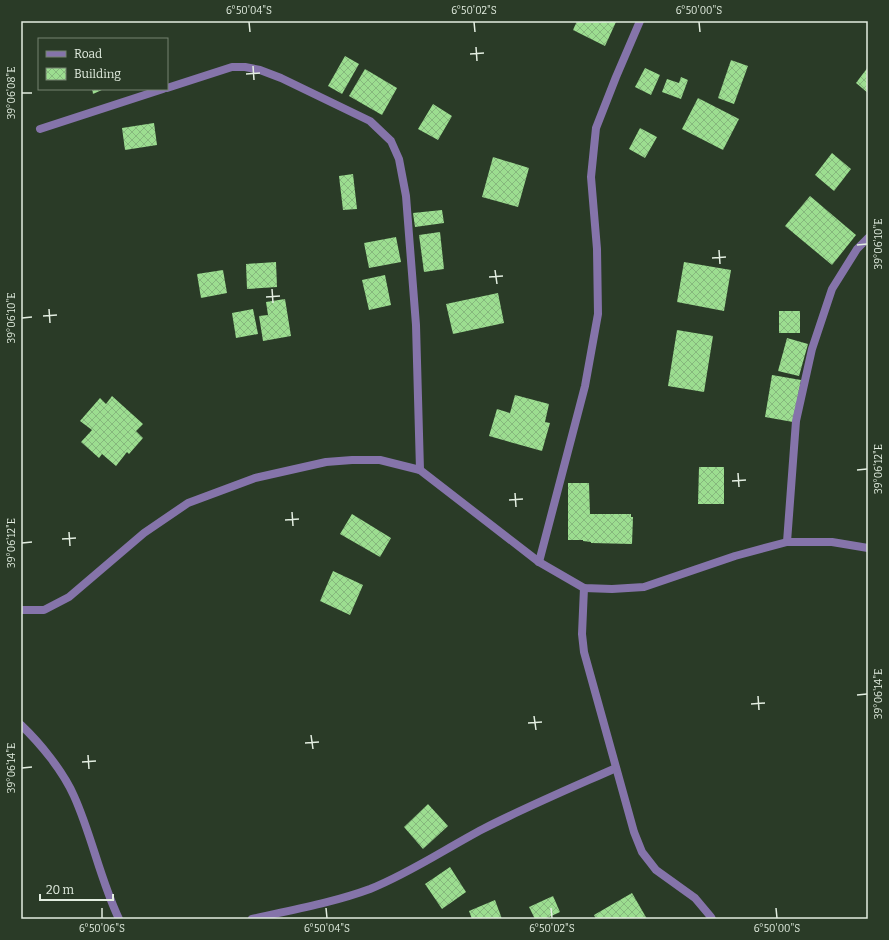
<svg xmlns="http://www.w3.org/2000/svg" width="889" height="940" font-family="Bitter,serif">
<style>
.building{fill:url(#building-cross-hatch)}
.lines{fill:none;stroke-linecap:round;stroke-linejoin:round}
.street{stroke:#8574aa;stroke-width:8}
.ticks{fill:none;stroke:#e3eee1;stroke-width:1.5}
.neatline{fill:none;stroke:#e3eee1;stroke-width:1.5}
.ticks-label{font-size:10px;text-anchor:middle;fill:#e3eee1}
</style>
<defs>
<pattern id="building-cross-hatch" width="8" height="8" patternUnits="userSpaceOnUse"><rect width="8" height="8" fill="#9cdd90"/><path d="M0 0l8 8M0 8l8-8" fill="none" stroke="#86b87d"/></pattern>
</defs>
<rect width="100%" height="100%" fill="#2a3b27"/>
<g class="building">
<path d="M577,21H613L616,22L605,46L573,30Z"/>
<path d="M345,56L359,64L342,94L328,86Z"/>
<path d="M731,60L748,66L734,104L718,98Z"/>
<path d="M868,67V93L856,83Z"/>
<path d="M645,68L660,75L651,95L635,87Z"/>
<path d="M365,69L397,88L382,115L349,96Z"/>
<path d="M681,77L688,80L681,99L662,92L667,79L679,83Z"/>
<path d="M92,89H104L93,94Z"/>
<path d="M698,98L739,119L723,150L682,129Z"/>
<path d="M433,104L452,116L438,140L418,129Z"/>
<path d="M154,123L157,145L125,150L122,128Z"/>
<path d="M640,128L657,137L645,158L629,149Z"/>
<path d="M832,153L851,169L834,191L815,175Z"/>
<path d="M493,157L529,168L518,207L482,197Z"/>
<path d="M353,174L357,209L343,210L339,176Z"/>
<path d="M810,196L856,235L832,265L785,226Z"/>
<path d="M442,210L444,223L415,227L413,213Z"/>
<path d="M440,232L444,269L424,272L419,235Z"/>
<path d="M396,237L401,262L369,268L364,243Z"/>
<path d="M276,262L277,287L247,289L246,264Z"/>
<path d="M684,262L731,270L724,311L677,302Z"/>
<path d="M223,270L227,293L201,298L197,274Z"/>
<path d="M385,275L391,305L369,310L362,280Z"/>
<path d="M498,293L504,323L453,334L446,304Z"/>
<path d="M285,299L291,336L263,341L259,316L268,315L266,302Z"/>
<path d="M253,309L258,334L236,338L232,313Z"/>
<rect x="779" y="311" width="21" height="22"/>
<path d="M677,330L713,336L704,392L668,386Z"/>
<path d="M787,338L808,344L799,376L778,371Z"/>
<path d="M772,375L801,380L793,422L765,417Z"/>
<path d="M515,395L549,404L545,422L550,423L542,451L489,436L497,409L510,413Z"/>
<path d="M112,396L143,424L136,431L143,438L129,454L127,452L116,466L102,454L99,458L81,442L92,430L80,421L100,398L106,404Z"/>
<path d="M699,467H724V504H698Z"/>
<path d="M568,483H589L590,514H631V517H633L632,544L591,543V542L583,541V540H568Z"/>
<path d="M352,514L391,538L380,557L340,534Z"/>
<path d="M333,571L363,585L350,615L320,601Z"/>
<path d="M428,804L448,826L423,849L404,827Z"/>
<path d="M450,867L466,892L442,909L425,884Z"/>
<path d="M632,893L647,919H596L594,915Z"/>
<path d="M553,896L560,912L545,919H535L529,907Z"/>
<path d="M495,900L502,919H472L469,911Z"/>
</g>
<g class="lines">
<g class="street">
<path d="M167,88L232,67H245L260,70L281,78L370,121L391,141L399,159L406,196L416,325L420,470"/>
<path d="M40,129L163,89"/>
<path d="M787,542L796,421L812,349L832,289L857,249L868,238"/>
<path d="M539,562L585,386L598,314L597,249L591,177L596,128L616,77L640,21"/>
<path d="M584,588L582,634L584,652L634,832L642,852L656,870L695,898L711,917L712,919"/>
<path d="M21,610H44L69,597L144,533L188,503L255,478L326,462L352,460H380L420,470L539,562L584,588L612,589L644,587L735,556L787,542H832L868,548"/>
<path d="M21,725C40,743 63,771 74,796C92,836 100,879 119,919"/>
<path d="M252,919C291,910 332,903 370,889C410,873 445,849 483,829C526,807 571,788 616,768"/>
</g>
</g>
<path class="ticks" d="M249,22L250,32M474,22L475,32M699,22L700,32M476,47L477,61M470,54L484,53M253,66L254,80M246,74L260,73M22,93H32M857,245L867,244M719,250L720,264M712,258L726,257M495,270L497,284M489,277L503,276M272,289L273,303M266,297L280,296M49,309L50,323M43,316L57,315M22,318L32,317M857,470L867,469M738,473L739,487M732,481L746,480M515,493L516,507M509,500L523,499M292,512L293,526M285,520L299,519M69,532L70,546M62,539L76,538M22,543L32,542M857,695L867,694M758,696L759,710M751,704L765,703M534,716L536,730M528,723L542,722M311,735L313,749M305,743L319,742M88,755L89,769M82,762L96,761M22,768L32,767M102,908V918M326,908L327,918M551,908L552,918M776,908L777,918"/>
<rect width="889" height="940" fill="none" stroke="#2a3b27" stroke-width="44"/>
<rect x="38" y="38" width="130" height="52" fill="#2a3b27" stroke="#748371"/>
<rect x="46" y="51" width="20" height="6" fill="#8574aa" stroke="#748371"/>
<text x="74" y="58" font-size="12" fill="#e3eee1">Road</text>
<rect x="46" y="68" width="20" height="12" fill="url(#building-cross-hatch)" stroke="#748371"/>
<text x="74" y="78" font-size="12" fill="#e3eee1">Building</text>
<path d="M40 894v6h73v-6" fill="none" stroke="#e3eee1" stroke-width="2"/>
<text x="46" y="894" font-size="12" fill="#e3eee1" stroke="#2a3b27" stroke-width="3" paint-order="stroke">20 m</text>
<rect x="22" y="22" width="845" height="896" class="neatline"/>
<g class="ticks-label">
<text x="249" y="14">6°50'04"S</text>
<text x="474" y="14">6°50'02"S</text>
<text x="699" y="14">6°50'00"S</text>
<text transform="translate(11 93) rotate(-90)" y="4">39°06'08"E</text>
<text transform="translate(878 244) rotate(-90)" y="4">39°06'10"E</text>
<text transform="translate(11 318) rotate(-90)" y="4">39°06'10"E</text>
<text transform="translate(878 469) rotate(-90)" y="4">39°06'12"E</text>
<text transform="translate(11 543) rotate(-90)" y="4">39°06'12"E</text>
<text transform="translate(878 694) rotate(-90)" y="4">39°06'14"E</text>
<text transform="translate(11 768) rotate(-90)" y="4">39°06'14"E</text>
<text x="102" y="932">6°50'06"S</text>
<text x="327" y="932">6°50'04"S</text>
<text x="552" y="932">6°50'02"S</text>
<text x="777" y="932">6°50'00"S</text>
</g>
</svg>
